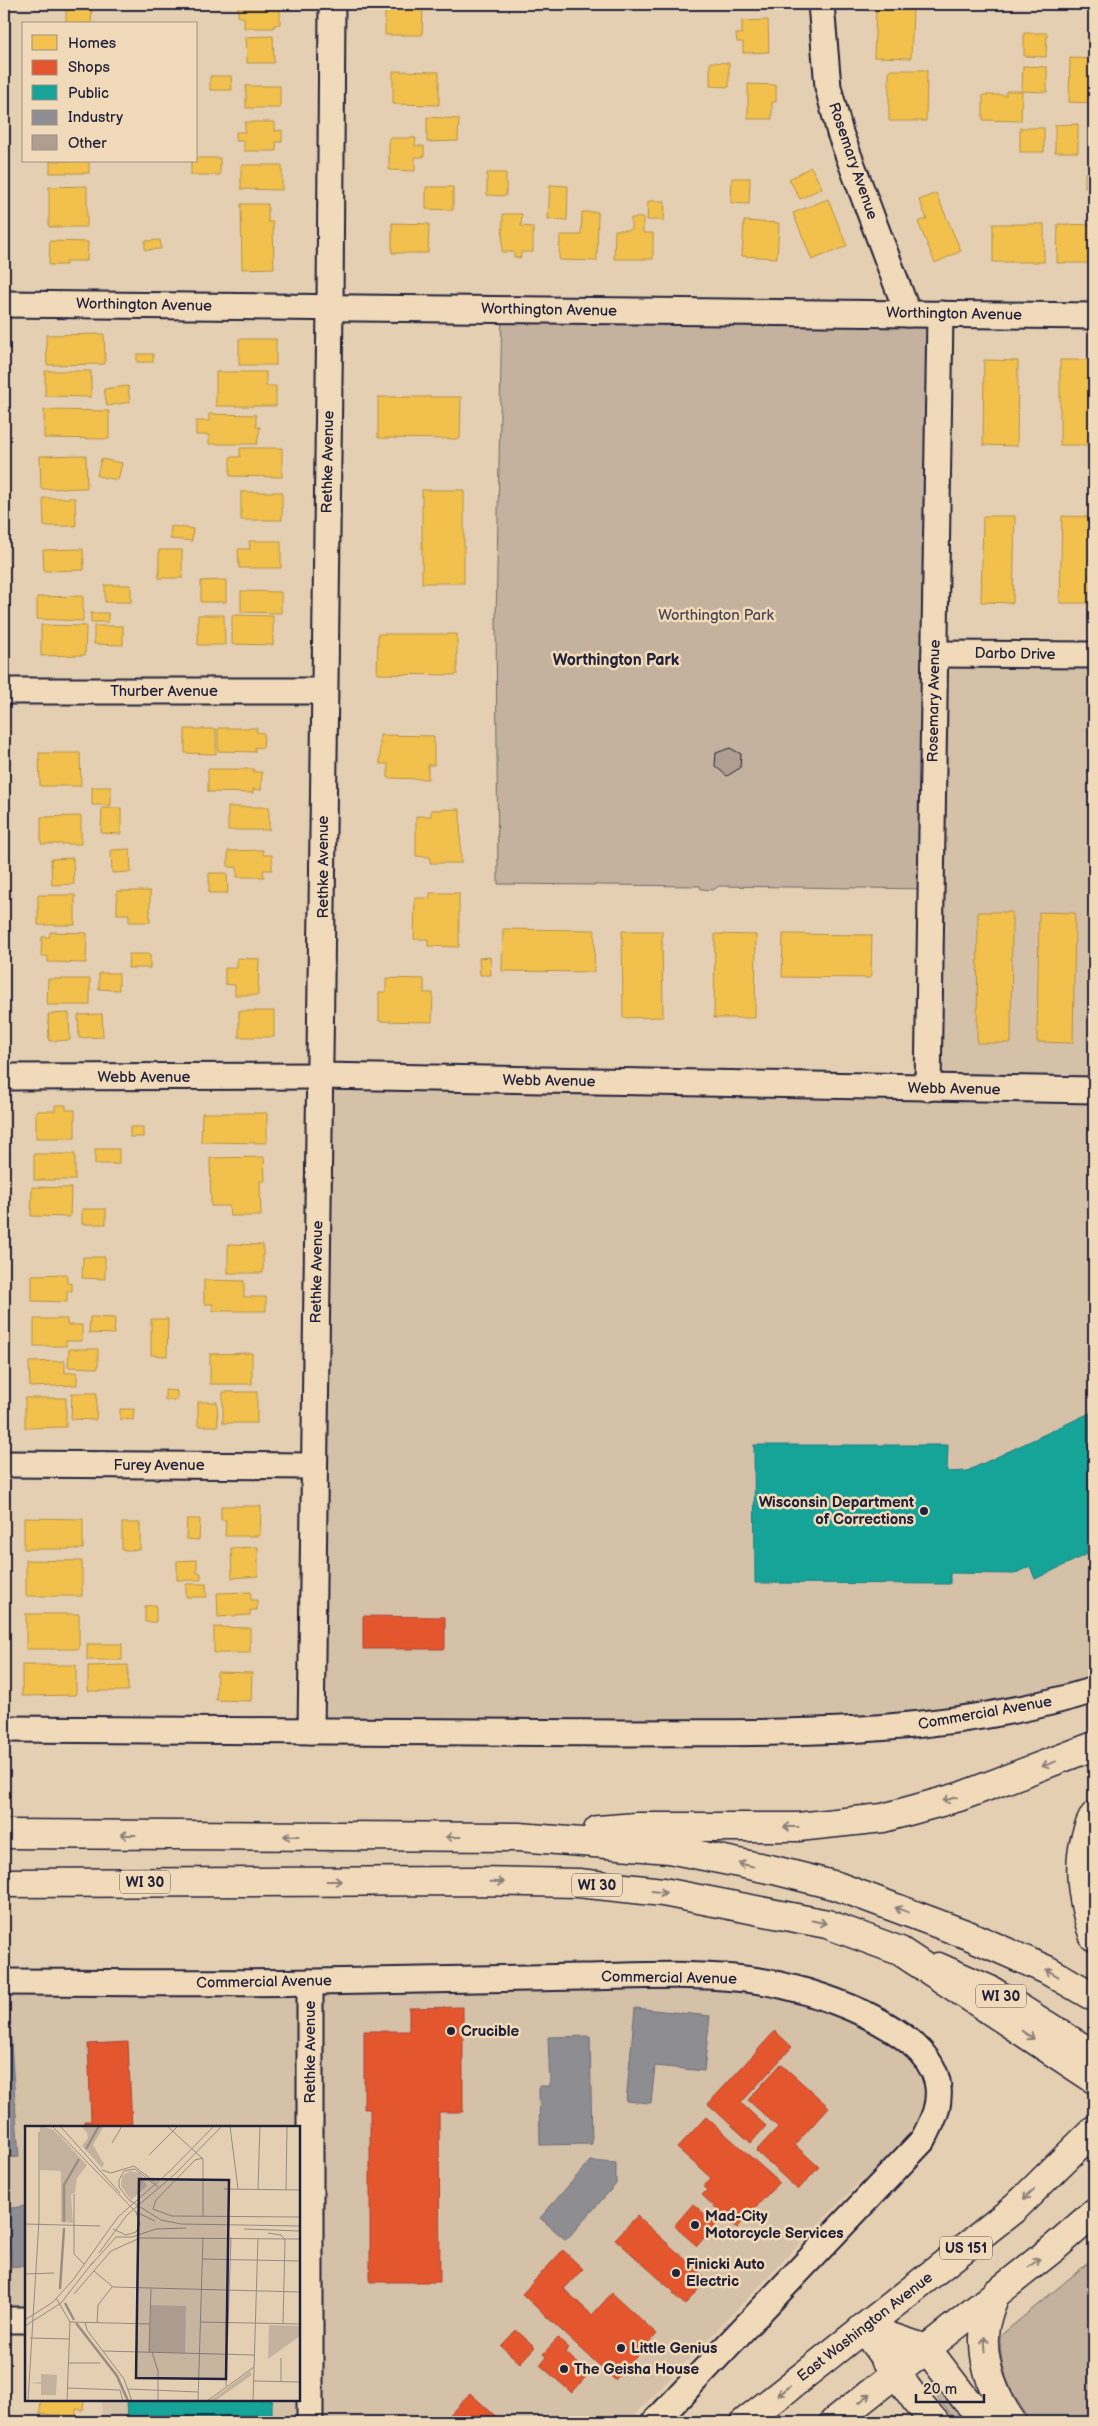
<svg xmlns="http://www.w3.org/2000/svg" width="1098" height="2426" font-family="'Balsamiq Sans',sans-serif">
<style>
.built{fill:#d5c0a8}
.green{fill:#c4b29e;stroke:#736a6c}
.homes{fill:#f2c14e;stroke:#b49148}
.shops{fill:#e4572e;stroke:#aa4732}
.public{fill:#17a398;stroke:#1a7c7c}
.industry{fill:#8d8d92;stroke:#6d6d78}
.building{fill:#af9e91;stroke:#22223b}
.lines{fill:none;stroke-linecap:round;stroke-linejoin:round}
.street-casing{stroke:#22223b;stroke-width:29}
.primary-casing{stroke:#22223b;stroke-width:31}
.highway-casing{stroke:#22223b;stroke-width:31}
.street{stroke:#f1dab9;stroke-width:25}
.primary{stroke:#f1dab9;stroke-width:28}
.highway{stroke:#f1dab9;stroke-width:28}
.oneway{stroke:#8a7e7a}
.poi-dot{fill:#22223b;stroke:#f1dab9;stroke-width:2}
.labels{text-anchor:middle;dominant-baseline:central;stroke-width:5;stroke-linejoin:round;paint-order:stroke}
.shield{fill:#f1dab9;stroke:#605961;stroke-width:1}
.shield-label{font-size:14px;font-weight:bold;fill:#22223b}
.street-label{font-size:15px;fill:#22223b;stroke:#f1dab9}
.park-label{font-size:15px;fill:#4a4654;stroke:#f1dab9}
.poi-label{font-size:15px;font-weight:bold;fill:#22223b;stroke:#f1dab9;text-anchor:start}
.neighbourhood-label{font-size:16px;font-weight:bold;fill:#22223b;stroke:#f1dab9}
.inset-river{fill:none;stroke:#9a8d84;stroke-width:2.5}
.inset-road{fill:none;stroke:#978a82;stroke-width:1}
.view{fill:#22223b;fill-opacity:0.15;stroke:#22223b;stroke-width:2.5}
.inset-edge{fill:none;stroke:#22223b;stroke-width:2.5}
</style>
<rect width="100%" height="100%" fill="#e5cfb2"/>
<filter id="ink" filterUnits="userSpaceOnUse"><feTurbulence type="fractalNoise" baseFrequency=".02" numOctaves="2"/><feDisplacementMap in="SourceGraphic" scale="10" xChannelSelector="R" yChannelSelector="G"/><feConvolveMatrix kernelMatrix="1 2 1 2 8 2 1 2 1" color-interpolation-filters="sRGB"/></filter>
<g filter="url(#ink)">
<g class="built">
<path d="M935,654L1094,655V1690L982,1717L311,1731L321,1076L928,1088Z"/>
<path d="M760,1981L896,2030L939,2098L872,2194L864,2177L628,2422H103L100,2400H299V2127H26V2320H4V1982Z"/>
</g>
<g class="green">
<path d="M502,309L940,314L932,889L719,886L713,890L701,889L700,886L498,884L496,620Z"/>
<path d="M1094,2258V2422H1032C1011,2395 1000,2371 1000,2336Z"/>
<path d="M937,2386L965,2422H957L931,2390Z"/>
</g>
<g class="homes">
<path d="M57,4H89V7L79,6V10H92L91,24H66V8H56Z"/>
<rect x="201" y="4" width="28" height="2"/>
<path d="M242,4H273V6H280V24L274,25V28H244V17H238V7H242Z"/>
<path d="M385,6H423L422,35H385Z"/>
<path d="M876,9L913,10L911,58L874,57Z"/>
<path d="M768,20L769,52L743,53V42H737L736,34H742V21Z"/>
<path d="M1024,33H1047L1046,57L1024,56Z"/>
<path d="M273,36L274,63H247L246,37Z"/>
<path d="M1070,58L1094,59V103L1069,102Z"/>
<path d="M710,62L729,63V87L710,86Z"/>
<path d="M1023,66L1047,67V92L1022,91Z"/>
<path d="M889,70H927L926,121H889Z"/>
<path d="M393,71L439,72V105L393,104Z"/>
<path d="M210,76H231L232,90H210Z"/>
<path d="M748,84L776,85V102H772V119H748Z"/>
<rect x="246" y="86" width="34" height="22"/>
<path d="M1006,91H1022L1021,121L983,120V95H1006Z"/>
<path d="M427,117L459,119L458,141L427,142Z"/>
<path d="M245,122H275V131L282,130V142H276V151H244V141H236V132H245Z"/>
<path d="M1078,124V152H1055V125Z"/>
<rect x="1020" y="128" width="24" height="24"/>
<path d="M389,138H416L415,146H424V157H415V171L389,170Z"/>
<path d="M196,158H220V175H191V161H196Z"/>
<rect x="50" y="161" width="39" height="12"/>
<path d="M241,165H282V190L241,189Z"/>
<path d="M811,167L822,188L800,199L789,179Z"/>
<path d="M487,173H506V196L487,195Z"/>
<rect x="1085" y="173" width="9" height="14"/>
<path d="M732,178H750L749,204L731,203Z"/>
<path d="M550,185L568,186L567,220L548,219Z"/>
<path d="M87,186V227H49V187Z"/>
<path d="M426,187H453V210L426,209Z"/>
<path d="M936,193L961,251L935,263L918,222L927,219L919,200Z"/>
<path d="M828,199L847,246L812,260L793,213Z"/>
<path d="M648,201H665L664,220H647Z"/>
<path d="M241,204H268V222H273L274,268L242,269Z"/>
<path d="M582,212H598L597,261L559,260L560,235H581Z"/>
<path d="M503,214H522L521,226L533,227V252H521V258L514,257V252H502Z"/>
<path d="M631,218H643V233H653V259H614L615,230H631Z"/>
<path d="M744,221L779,223L777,258L742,256Z"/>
<path d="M392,223L429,224L428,253H392Z"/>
<rect x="993" y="224" width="51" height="38"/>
<path d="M1058,224L1094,225V263H1057Z"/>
<path d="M160,240L161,249L145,250V241Z"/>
<path d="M50,241L88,242L87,261H66V265H49Z"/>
<path d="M104,334L105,364L47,365L46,335Z"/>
<rect x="239" y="339" width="37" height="26"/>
<rect x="137" y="354" width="16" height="8"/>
<path d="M984,360L1018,361L1017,446L983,445Z"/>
<rect x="1060" y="360" width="33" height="85"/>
<path d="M45,371H91V397L45,396Z"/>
<path d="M216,372H266V386H276V406H216Z"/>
<path d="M128,386L130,402L107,406L104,389Z"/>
<path d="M378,397H461L460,439L378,438Z"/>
<path d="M44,410L109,411V439L44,438Z"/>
<path d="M209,414L256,415V427H260L257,444H209V435H196V421H209Z"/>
<path d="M240,448H282V477L230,476V457H240Z"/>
<path d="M86,455L87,488L41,489L40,456Z"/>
<path d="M101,459L122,463L118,480L97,476Z"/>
<rect x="422" y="490" width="42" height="93"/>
<rect x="241" y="492" width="41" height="28"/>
<path d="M43,498H75L76,526H44Z"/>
<path d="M983,516H1015L1013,603L981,602Z"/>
<path d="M1062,516L1094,517L1093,603H1060Z"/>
<path d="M171,526L193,529L192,541L170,539Z"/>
<path d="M249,541H281V568H239L238,549H250Z"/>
<path d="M83,549L84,570L44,571L43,550Z"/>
<rect x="159" y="550" width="23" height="28"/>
<path d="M226,580V602H201V581Z"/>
<rect x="105" y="585" width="26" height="17"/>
<path d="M241,591L281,592V613L241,612Z"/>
<path d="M83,596V621L37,619V597Z"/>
<rect x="91" y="613" width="17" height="9"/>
<path d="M198,615H224L225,645H198Z"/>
<path d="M232,615L273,616V645L232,644Z"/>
<path d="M41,625L86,626L85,655L41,656Z"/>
<path d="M94,626H123V645L94,644Z"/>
<path d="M378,634H457V675L377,674Z"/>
<path d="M218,728H257L256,732L264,733L263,748L255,747V752L218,751Z"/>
<path d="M185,729H216V754L185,753Z"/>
<path d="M380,735L434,736V765H428V779L388,778V764H380Z"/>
<path d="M39,753H80L81,786H40Z"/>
<path d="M208,769H254V772H262L261,790L253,789V793L208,792Z"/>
<rect x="92" y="787" width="19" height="18"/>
<rect x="228" y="807" width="41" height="23"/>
<path d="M102,808H121V834L101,833Z"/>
<path d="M460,809L461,863H430V857L416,856V816H431V810Z"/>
<path d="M81,816V844H41V817Z"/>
<path d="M130,849L131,872L112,873L111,850Z"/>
<path d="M263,850V855H272V870H263L264,877H237V867H228V851Z"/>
<path d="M73,858L74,884L52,885L51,859Z"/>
<path d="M209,873H227L228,893H209Z"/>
<path d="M117,891H150V922H129V914H117Z"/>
<path d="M430,893H459V947L428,946V939H414L415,898H430Z"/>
<rect x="38" y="895" width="37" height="30"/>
<path d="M978,912H1012L1011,1043H977Z"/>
<path d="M1039,912L1075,913L1073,1043L1037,1042Z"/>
<path d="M503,929L595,930L594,972L502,971Z"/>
<path d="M622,931H662L663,1017L623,1018Z"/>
<path d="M50,932L87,933L86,963L48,962V956H41L42,937H50Z"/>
<path d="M715,934L756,935L755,1018H714Z"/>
<path d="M783,934L872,935L871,978L782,977Z"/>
<path d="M129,954H150V968H128Z"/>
<path d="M490,957L491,975H480L479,958Z"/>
<path d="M237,958L259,959L258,995H235V985L225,984V968H237Z"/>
<path d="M99,973H119V990L99,989Z"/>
<path d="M386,978L424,979V993H433L432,1022L379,1021V992H386Z"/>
<path d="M48,979H90V1005H47Z"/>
<rect x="239" y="1011" width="35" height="26"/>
<path d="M69,1013L70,1040L49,1041L48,1014Z"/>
<path d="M102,1014L103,1037L79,1038L78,1015Z"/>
<path d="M55,1105H66V1110H75V1138H36V1111H55Z"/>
<path d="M202,1113H267V1143L201,1142Z"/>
<rect x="130" y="1127" width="13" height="10"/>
<rect x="95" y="1149" width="24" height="15"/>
<rect x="34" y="1154" width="41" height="26"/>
<path d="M264,1157L265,1181H260L261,1216H230L229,1206H211L210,1158Z"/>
<path d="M32,1187L71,1188L70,1217L31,1216Z"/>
<rect x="82" y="1209" width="24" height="15"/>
<path d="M228,1244L263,1245V1273H228Z"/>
<path d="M83,1257H105V1279L82,1278Z"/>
<path d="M67,1274V1283L72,1284V1291H67V1302L32,1301V1275Z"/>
<path d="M204,1280L244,1281V1297H266V1311H213V1304H204Z"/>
<path d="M90,1317L115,1318L114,1334L89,1333Z"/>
<path d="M34,1319H67V1325H82V1341H66V1346H34Z"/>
<path d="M151,1319H168L167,1356L151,1355Z"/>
<path d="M69,1349H98V1368L68,1367Z"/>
<path d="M252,1353V1384H210V1354Z"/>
<path d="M65,1361V1373L77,1372V1385L30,1387L29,1362Z"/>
<path d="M165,1390L177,1391V1400H165Z"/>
<rect x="223" y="1392" width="34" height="31"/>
<path d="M72,1393H97L96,1420L71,1419Z"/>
<path d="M25,1398H66V1427L25,1428Z"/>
<path d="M198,1402H217L218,1426H198Z"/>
<path d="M120,1409H134L133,1420L120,1419Z"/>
<path d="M221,1506H261L260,1536H225L226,1520H221Z"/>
<path d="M24,1518L83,1519V1549H24Z"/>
<path d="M187,1519H200L199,1540L186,1539Z"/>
<rect x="122" y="1523" width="18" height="27"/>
<path d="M258,1547V1576L232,1578L231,1548Z"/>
<path d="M26,1560L82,1561V1596H26Z"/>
<path d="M197,1560V1573H201V1580H177V1561Z"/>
<path d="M186,1584H206L207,1597H186Z"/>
<path d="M251,1592V1600H257V1610H250V1615L218,1617L217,1593Z"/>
<path d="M156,1605V1622H145V1606Z"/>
<rect x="26" y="1614" width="53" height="35"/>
<path d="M214,1627L250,1628V1653H214Z"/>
<rect x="87" y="1644" width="35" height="16"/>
<path d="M22,1665H76V1695L22,1696Z"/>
<path d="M128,1665V1691H88V1666Z"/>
<path d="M217,1672L252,1673L251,1701L216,1700Z"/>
<path d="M41,2400H84L83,2410L76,2409V2416L40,2414Z"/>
<path d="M4,2415L16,2416V2422H4Z"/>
</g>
<g class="shops">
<path d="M363,1616L445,1617V1649H363Z"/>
<path d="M463,2007V2112H439L440,2282H370V2109H364V2031H409V2008Z"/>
<path d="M775,2031L792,2047L741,2103L766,2126L751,2143L708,2104Z"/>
<path d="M128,2042L132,2127H84V2121H91L88,2044Z"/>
<path d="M781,2064L829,2107L795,2145L819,2167L798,2190L756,2151L778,2127L748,2100Z"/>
<path d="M706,2117L779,2182L737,2228L702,2195L707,2190L703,2187L711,2178L677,2148Z"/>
<path d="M693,2204L716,2224L697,2246L674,2226Z"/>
<path d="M637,2216L707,2279L685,2305L673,2294L674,2292L615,2239Z"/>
<path d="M563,2250L583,2269L564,2289L592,2315L612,2293L657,2334L615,2380L522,2294Z"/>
<path d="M516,2330L535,2347L520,2363L501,2346Z"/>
<path d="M558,2338L569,2348L565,2352L589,2373L572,2393L540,2365L546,2357L543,2354Z"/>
<path d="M470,2393L502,2422H443Z"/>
</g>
<g class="public">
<path d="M1094,1411V1551L1035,1579L1030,1566L1014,1574L950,1573V1584L755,1583L754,1445H948L947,1472L967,1471Z"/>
<path d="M127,2400H272V2422H128Z"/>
</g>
<g class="industry">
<path d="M635,2008L710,2016L704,2071L655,2066L651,2103L626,2101Z"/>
<path d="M10,2029L19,2157L4,2158V2030Z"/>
<path d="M590,2036L592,2144L540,2145L539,2086H550L548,2037Z"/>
<path d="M590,2161L616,2163V2184L566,2240L540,2218Z"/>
<path d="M26,2206V2265L12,2267L7,2216H11V2208Z"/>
</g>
<path class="building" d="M730,748L741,754L740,768L727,776L715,766L716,753Z"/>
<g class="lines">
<defs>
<g id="street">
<path d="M821,4L828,87L840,133L908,314"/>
<path d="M4,304L1094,316"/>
<path d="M935,654L1094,655"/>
<path d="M4,691H324"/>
<path d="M4,1077L321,1076L1094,1090"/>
<path d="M928,1088L940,314"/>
<path d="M4,1464L313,1466"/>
<path d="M4,1729C209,1730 414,1733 620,1733C779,1732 940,1738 1094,1690"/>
<path d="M311,1731L330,307L332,4"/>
<path d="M4,1982C107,1982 211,1984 315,1982C404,1980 494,1978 584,1977C642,1976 702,1972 760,1981C811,1989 924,2025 937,2081C942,2103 933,2121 923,2140L655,2422"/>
<path d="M4,2320H26"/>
<path d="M310,2422V1982"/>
</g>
<g id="primary">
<path d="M1094,1816C1074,1853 1081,1899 1094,1937"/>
<path d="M938,1967L992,1991L1094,2055"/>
<path d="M863,2328L917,2402L935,2422"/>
<path d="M745,2422L1015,2208L1094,2130"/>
<path d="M834,2422L1055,2247L1094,2213"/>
</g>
<g id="highway">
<path d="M598,1830L636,1827H798L883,1818L959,1797L1094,1746"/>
<path d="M4,1834L519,1837L669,1849L774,1870L837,1886L968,1935L1047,1970L1094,1997"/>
<path d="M4,1883L475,1881L578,1883L663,1892L827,1924L900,1951L1094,2079"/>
<path d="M996,2293C990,2307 984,2322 984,2338C983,2366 996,2400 1012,2422"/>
<path d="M863,2328L927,2349L966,2400L988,2422"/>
</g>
</defs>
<use href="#street" class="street-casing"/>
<use href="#primary" class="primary-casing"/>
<use href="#highway" class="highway-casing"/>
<use href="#street" class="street"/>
<use href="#primary" class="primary"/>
<use href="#highway" class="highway"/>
</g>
<defs><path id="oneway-shaft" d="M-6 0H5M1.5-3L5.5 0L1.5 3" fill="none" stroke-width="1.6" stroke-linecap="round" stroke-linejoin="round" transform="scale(1.25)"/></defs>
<g class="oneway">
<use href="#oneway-shaft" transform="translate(1049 1764) rotate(160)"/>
<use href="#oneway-shaft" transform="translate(950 1799) rotate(164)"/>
<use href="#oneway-shaft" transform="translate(791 1827) rotate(180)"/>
<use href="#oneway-shaft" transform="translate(128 1835) rotate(-180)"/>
<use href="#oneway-shaft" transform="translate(291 1836) rotate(-180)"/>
<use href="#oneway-shaft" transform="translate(453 1837) rotate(-180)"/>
<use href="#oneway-shaft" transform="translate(746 1865) rotate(-169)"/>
<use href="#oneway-shaft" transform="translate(334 1881)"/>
<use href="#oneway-shaft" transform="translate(497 1882) rotate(1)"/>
<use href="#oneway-shaft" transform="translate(659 1892) rotate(7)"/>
<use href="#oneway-shaft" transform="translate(902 1910) rotate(-160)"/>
<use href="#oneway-shaft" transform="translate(819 1922) rotate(12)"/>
<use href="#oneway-shaft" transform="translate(1052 1973) rotate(-151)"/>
<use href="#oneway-shaft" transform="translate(1028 2035) rotate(33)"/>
<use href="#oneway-shaft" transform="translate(1029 2194) rotate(137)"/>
<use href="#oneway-shaft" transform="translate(1034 2263) rotate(-37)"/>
<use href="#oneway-shaft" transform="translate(985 2344) rotate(-94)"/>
<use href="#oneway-shaft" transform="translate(784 2391) rotate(142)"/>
<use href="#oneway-shaft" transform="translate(865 2398) rotate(-38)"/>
</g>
</g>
<g class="poi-dot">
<circle cx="924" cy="1511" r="5"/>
<circle cx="451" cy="2031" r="5"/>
<circle cx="695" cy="2225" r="5"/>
<circle cx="676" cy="2273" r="5"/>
<circle cx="621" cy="2348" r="5"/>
<circle cx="564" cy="2369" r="5"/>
</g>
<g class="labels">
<g class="shield">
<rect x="120" y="1870.5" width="50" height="23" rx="4"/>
<rect x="572" y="1873.5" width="50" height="23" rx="4"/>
<rect x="976" y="1984.5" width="50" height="23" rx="4"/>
<rect x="940" y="2236.5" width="52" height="23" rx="4"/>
</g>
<g class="shield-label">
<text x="145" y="1882">WI 30</text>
<text x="597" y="1885">WI 30</text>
<text x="1001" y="1996">WI 30</text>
<text x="966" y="2248">US 151</text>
</g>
<g class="street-label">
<text transform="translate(853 161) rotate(71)">Rosemary Avenue</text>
<text transform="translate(144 305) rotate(1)">Worthington Avenue</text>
<text transform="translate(549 310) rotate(1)">Worthington Avenue</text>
<text transform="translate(954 314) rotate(1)">Worthington Avenue</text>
<text transform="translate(328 462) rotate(-89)">Rethke Avenue</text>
<text transform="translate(1015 654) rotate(1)">Darbo Drive</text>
<text x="164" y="691">Thurber Avenue</text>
<text transform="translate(934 701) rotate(-89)">Rosemary Avenue</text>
<text transform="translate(323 867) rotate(-90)">Rethke Avenue</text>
<text x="144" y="1077">Webb Avenue</text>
<text transform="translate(549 1081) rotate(1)">Webb Avenue</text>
<text transform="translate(954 1089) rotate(1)">Webb Avenue</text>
<text transform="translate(317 1272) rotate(-89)">Rethke Avenue</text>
<text x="159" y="1465">Furey Avenue</text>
<text transform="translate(985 1713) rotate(-10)">Commercial Avenue</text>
<text transform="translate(669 1978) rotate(1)">Commercial Avenue</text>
<text transform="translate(264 1982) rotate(-1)">Commercial Avenue</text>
<text transform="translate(310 2052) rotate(-90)">Rethke Avenue</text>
<text transform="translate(865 2327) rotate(-38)">East Washington Avenue</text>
</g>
<g class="park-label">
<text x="716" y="615">Worthington Park</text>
</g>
<g class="poi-label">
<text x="914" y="1502" text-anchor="end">Wisconsin Department<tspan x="914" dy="17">of Corrections</tspan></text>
<text x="461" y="2031">Crucible</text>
<text x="705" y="2216">Mad-City<tspan x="705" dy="17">Motorcycle Services</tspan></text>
<text x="686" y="2264">Finicki Auto<tspan x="686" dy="17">Electric</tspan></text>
<text x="631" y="2348">Little Genius</text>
<text x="574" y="2369">The Geisha House</text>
</g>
<g class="neighbourhood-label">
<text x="616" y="660">Worthington Park</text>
</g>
</g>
<g transform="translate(25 2126)">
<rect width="275" height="275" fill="#e5cfb2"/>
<path d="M15,0L29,4L62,39L52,52L50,66L46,69L48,97L36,96V45L15,44ZM49,0H79L68,19L79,38L77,42L57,20L63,12L62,7L57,1ZM105,45L115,47L122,60L106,74L96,60L97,50ZM126,179L161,180L160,227L124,226ZM244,199L275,200V210L243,233ZM225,245L227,249L190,275H185ZM16,248L32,249L31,269H16V258L5,257L16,256Z" fill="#c4b29e"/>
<path class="inset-river" d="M61,23L74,0M39,96V59L54,33M35,163L39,102M40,177L49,194M51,197L92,250L103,275"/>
<path class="inset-road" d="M27,0L111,86L115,98L111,106L101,109L88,103M35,0L95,67M142,0L178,33V90M205,0L213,63M87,17L97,0M124,29L153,0M178,32L170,34L131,74L128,83L147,90L275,91M77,44L86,47L109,40L130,56M133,61L110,43L99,45L94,54V61L104,74L136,94L156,98L275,100M199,63L275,64M233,63L235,0M261,64L262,0M49,68V128L59,138M111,86L130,95M0,98L75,100M219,103L275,105M243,107L256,109L260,113M74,127L102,89L150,48L197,0M177,133L275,135M66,139L91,111H107L131,103L161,102M69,145L88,161L275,166M0,148L29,147M49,168L86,125L115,112L275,113M31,172L45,196L42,275M0,194L28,176L48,154L93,91L145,45L189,0M45,196L125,198M60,196L62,204L99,253L107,275M175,196L275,198M72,197L73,179L87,161M258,198L260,113M0,200L36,177L68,136M5,212L45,213M78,225L229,229M124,226L126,163M127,226L133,245V275M44,237H75M229,255L275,256M256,256V232M201,260L206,111M43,262L95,264L98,275M103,263L173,266M3,275L14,94V6M173,275L178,111M182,275L229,241M228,275L233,112"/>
<path class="view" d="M114,53L204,54L201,253L111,252Z"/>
<rect width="275" height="275" class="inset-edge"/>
</g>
<rect width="1098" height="2426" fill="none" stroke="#f1dab9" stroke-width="20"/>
<rect x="10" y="10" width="1078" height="2406" fill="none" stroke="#22223b" stroke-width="2" filter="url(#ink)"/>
<rect x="22" y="22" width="175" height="140" fill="#f1dab9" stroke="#9e9087"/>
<rect x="32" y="35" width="25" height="15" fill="#f2c14e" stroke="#9e9087"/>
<text x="68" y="48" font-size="15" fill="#22223b">Homes</text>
<rect x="32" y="60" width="25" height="15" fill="#e4572e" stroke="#9e9087"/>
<text x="68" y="72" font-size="15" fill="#22223b">Shops</text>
<rect x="32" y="85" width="25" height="15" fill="#17a398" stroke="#9e9087"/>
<text x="68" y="98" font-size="15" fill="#22223b">Public</text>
<rect x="32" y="110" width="25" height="15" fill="#8d8d92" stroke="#9e9087"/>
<text x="68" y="122" font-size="15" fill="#22223b">Industry</text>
<rect x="32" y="135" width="25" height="15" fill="#af9e91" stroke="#9e9087"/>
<text x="68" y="148" font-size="15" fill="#22223b">Other</text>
<path d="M916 2394v8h68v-8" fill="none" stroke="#22223b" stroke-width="2.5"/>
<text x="923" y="2394" font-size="15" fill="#22223b" stroke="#f1dab9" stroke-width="4" paint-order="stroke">20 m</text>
</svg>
